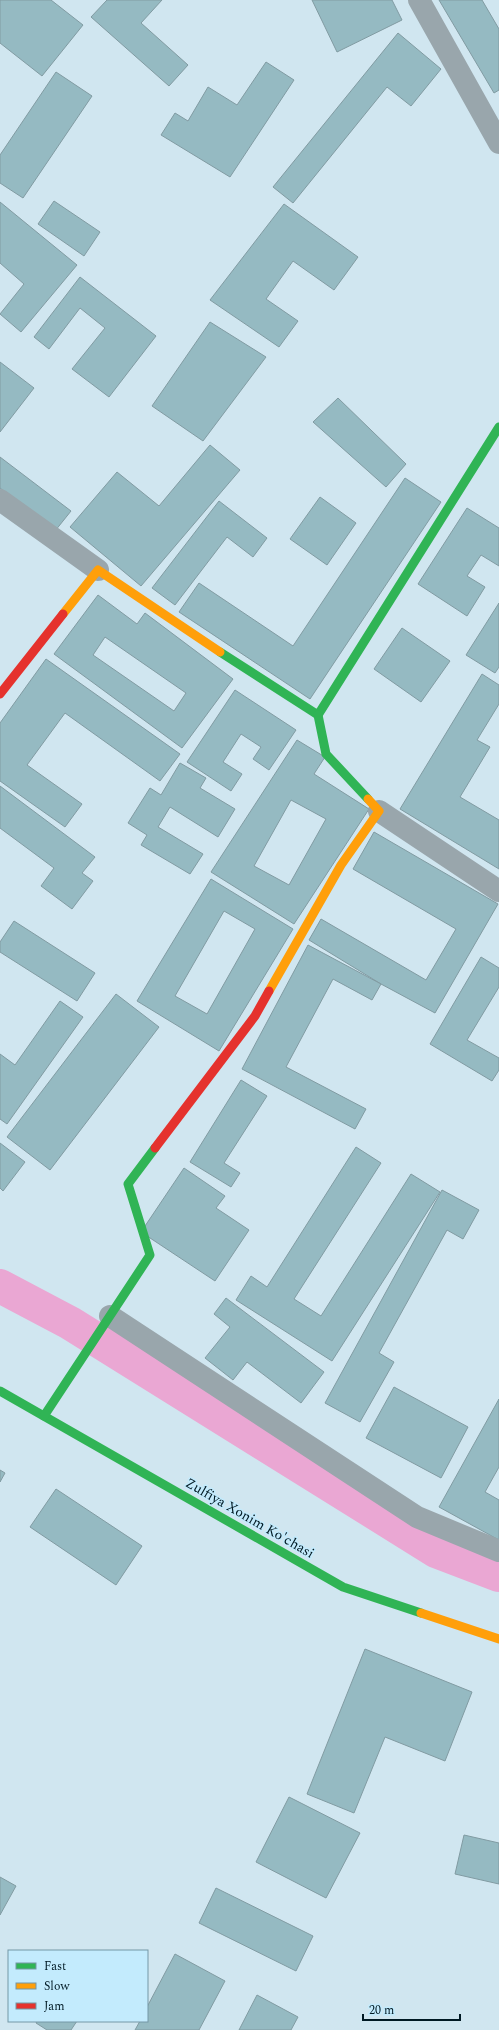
<svg xmlns="http://www.w3.org/2000/svg" width="499" height="2030" font-family="Spectral,serif">
<style>
.lines{fill:none;stroke-linecap:round;stroke-linejoin:round}
.canal{stroke:#eaa7d3;stroke-width:34}
.building{fill:#95bac2;stroke:#819ba2;fill-rule:evenodd}
.street{stroke:#99a6ac;stroke-width:22}
.fast{stroke:#30b455;stroke-width:9}
.slow{stroke:#ff9f0a;stroke-width:9}
.jam{stroke:#e5322d;stroke-width:9}
.labels{text-anchor:middle;dominant-baseline:central;stroke-width:3;stroke-linejoin:round;paint-order:stroke}
.street-label{font-size:14px;fill:#001923;stroke:#c3ebfd}
</style>
<rect width="100%" height="100%" fill="#d0e6f0"/>
<g class="lines">
<path class="canal" d="M0,1286L70,1323L436,1551L499,1575"/>
</g>
<g class="building">
<path d="M0,0H51L83,25L42,76L0,43Z"/>
<path d="M107,0H162L141,23L188,65L169,86L91,17Z"/>
<path d="M312,0H392L402,20L337,52Z"/>
<path d="M439,0H482L499,29V90L494,93Z"/>
<path d="M398,33L441,69L411,106L387,87L293,203L273,187Z"/>
<path d="M266,62L294,80L230,177L161,135L175,113L188,121L208,87L237,105Z"/>
<path d="M56,72L92,96L23,198L0,183V155Z"/>
<path d="M54,201L100,232L84,256L38,224Z"/>
<path d="M0,202L77,265L21,332L0,314L24,284L0,263Z"/>
<path d="M284,204L358,257L334,290L293,261L266,299L298,321L279,347L210,300Z"/>
<path d="M80,277L156,336L109,397L72,369L105,328L80,308L49,349L34,337Z"/>
<path d="M210,322L266,357L203,441L152,406Z"/>
<path d="M0,362L34,388L0,432Z"/>
<path d="M338,398L406,464L386,487L313,422Z"/>
<path d="M210,445L240,470L141,586L70,527L117,472L159,506Z"/>
<path d="M0,457L71,511L55,531L0,488Z"/>
<path d="M405,478L441,502L310,699L179,612L199,583L293,646Z"/>
<path d="M320,497L356,523L327,565L290,539Z"/>
<path d="M219,501L267,538L253,557L227,537L175,605L152,588Z"/>
<path d="M467,508L499,528V566L481,555L467,576L485,587L467,616L418,584Z"/>
<path d="M98,595L137,624L145,613L233,679L182,748L54,654ZM105,637L186,693L174,711L93,655Z"/>
<path d="M499,603V667L495,673L466,655Z"/>
<path d="M402,628L450,661L421,702L374,669Z"/>
<path d="M46,659L180,754L160,781L65,713L27,765L82,804L65,827L0,781V723Z"/>
<path d="M482,674L499,685V704L477,740L490,747L460,797L499,820V869L400,809Z"/>
<path d="M235,690L296,730L269,770L253,759L261,747L241,734L223,762L242,774L231,791L187,762Z"/>
<path d="M297,740L325,757L314,774L369,809L294,924L211,872ZM291,800L326,819L289,885L254,866Z"/>
<path d="M180,763L206,778L200,788L235,809L218,837L170,807L158,827L203,854L190,874L141,845L147,835L128,823L150,788L161,795Z"/>
<path d="M0,786L95,857L82,873L93,881L72,909L41,886L54,868L0,828Z"/>
<path d="M374,832L498,904L435,1013L381,984L309,940L321,919L426,980L456,929L353,869Z"/>
<path d="M211,879L293,929L219,1051L137,1001ZM224,911L255,929L207,1014L175,996Z"/>
<path d="M14,921L95,973L77,1001L0,952V942Z"/>
<path d="M308,945L381,984L372,1000L333,979L286,1067L366,1109L355,1129L242,1069Z"/>
<path d="M481,957L499,968V987L467,1040L499,1058V1070L492,1081L430,1044Z"/>
<path d="M116,994L159,1027L50,1170L7,1137Z"/>
<path d="M60,1001L83,1017L7,1124L0,1119V1054L15,1065Z"/>
<path d="M241,1080L267,1096L224,1163L240,1173L231,1187L190,1162Z"/>
<path d="M0,1143L25,1162L3,1191L0,1188Z"/>
<path d="M356,1147L381,1163L294,1299L321,1316L411,1174L440,1192L332,1361L236,1300L251,1276L267,1287Z"/>
<path d="M184,1168L225,1196L216,1208L249,1230L215,1281L141,1232Z"/>
<path d="M442,1190L479,1210L463,1239L447,1230L379,1353L394,1362L360,1422L325,1403Z"/>
<path d="M226,1298L324,1372L301,1403L247,1362L233,1380L205,1358L230,1327L214,1314Z"/>
<path d="M394,1387L468,1427L441,1478L366,1438Z"/>
<path d="M499,1399V1467L485,1492L499,1500V1540L439,1507Z"/>
<path d="M0,1470L5,1473L0,1482Z"/>
<path d="M56,1489L142,1546L116,1585L30,1527Z"/>
<path d="M365,1649L472,1692L445,1761L385,1737L354,1813L307,1794Z"/>
<path d="M289,1797L360,1833L326,1898L256,1862Z"/>
<path d="M464,1835L499,1843V1884L455,1874Z"/>
<path d="M0,1877L16,1886L0,1915Z"/>
<path d="M216,1888L313,1936L296,1971L199,1923Z"/>
<path d="M175,1954L225,1981L199,2030H135L140,2021H147V2007Z"/>
<path d="M257,1995L298,2017L291,2030H239Z"/>
<path d="M37,2021H77L71,2030H47L36,2023Z"/>
</g>
<g class="lines">
<g class="street">
<path d="M419,0L499,143"/>
<path d="M0,500L98,570"/>
<path d="M379,811L499,891"/>
<path d="M110,1316L417,1517L499,1551"/>
</g>
<g class="fast">
<path d="M220,652L318,715L499,427"/>
<path d="M318,715L326,754L368,799"/>
<path d="M0,1391L343,1587L421,1613"/>
<path d="M44,1416L150,1255L128,1184L155,1148"/>
</g>
<g class="slow">
<path d="M63,614L98,570L220,652"/>
<path d="M269,991L341,865L379,811L368,799"/>
<path d="M421,1613L499,1639"/>
</g>
<g class="jam">
<path d="M0,694L63,614"/>
<path d="M155,1148L255,1016L269,991"/>
</g>
</g>
<g class="labels">
<g class="street-label">
<text transform="translate(250 1518) rotate(30)">Zulfiya Xonim Ko'chasi</text>
</g>
</g>
<rect x="8" y="1950" width="140" height="72" fill="#c3ebfd" stroke="#7597a6"/>
<rect x="16" y="1963" width="20" height="6" fill="#30b455" stroke="#7597a6"/>
<text x="44" y="1970" font-size="12" fill="#001923">Fast</text>
<rect x="16" y="1983" width="20" height="6" fill="#ff9f0a" stroke="#7597a6"/>
<text x="44" y="1990" font-size="12" fill="#001923">Slow</text>
<rect x="16" y="2003" width="20" height="6" fill="#e5322d" stroke="#7597a6"/>
<text x="44" y="2010" font-size="12" fill="#001923">Jam</text>
<path d="M363 2014v6h97v-6" fill="none" stroke="#001923" stroke-width="2"/>
<text x="369" y="2014" font-size="12" fill="#001923" stroke="#c3ebfd" stroke-width="3" paint-order="stroke">20 m</text>
</svg>
